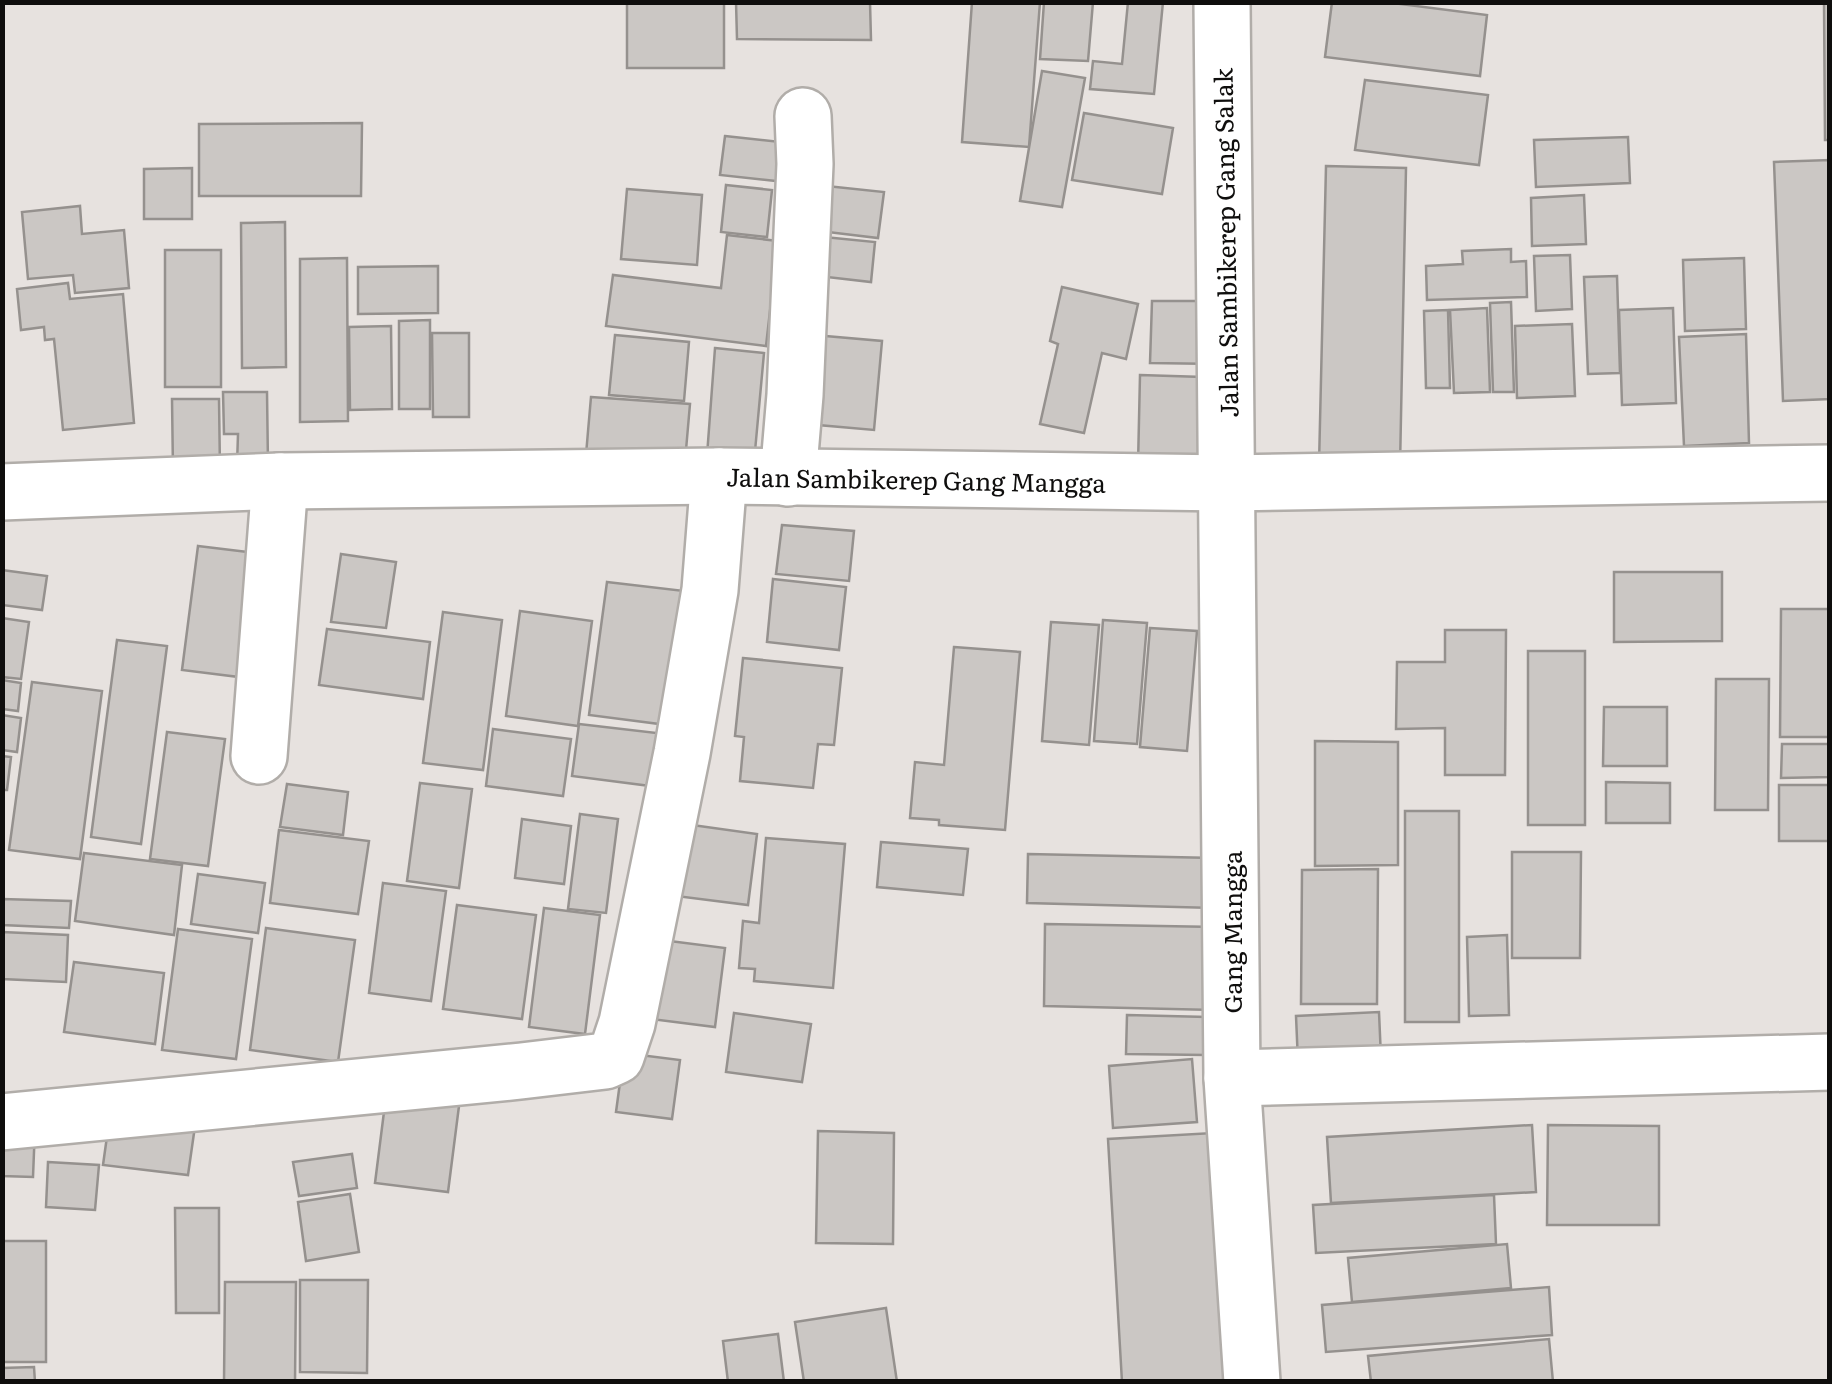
<svg xmlns="http://www.w3.org/2000/svg" width="1832" height="1384" font-family="Literata,serif">
<style>
.building{fill:#cbc7c4;stroke:#95918e;stroke-width:2.5}
.lines{fill:none;stroke-linecap:round;stroke-linejoin:round}
.minor-casing{stroke:#b1ada9;stroke-width:60}
.minor{stroke:#fff;stroke-width:55}
.labels{text-anchor:middle;dominant-baseline:central;stroke-width:8;stroke-linejoin:round;paint-order:stroke}
.street-label{font-size:25px;fill:#0f0e0d;stroke:#fff}
</style>
<rect width="100%" height="100%" fill="#e7e2df"/>
<g class="building">
<rect x="627" y="2" width="97" height="66"/>
<path d="M736,2H870L871,40L737,39Z"/>
<path d="M972,2H1040L1029,147L962,142Z"/>
<path d="M1044,2H1093L1088,61L1040,59Z"/>
<path d="M1128,2H1163L1154,94L1090,89L1093,61L1122,64Z"/>
<path d="M1332,2H1385L1487,15L1480,76L1325,57Z"/>
<path d="M1824,2H1830V140H1825Z"/>
<path d="M1042,71L1085,78L1062,207L1020,201Z"/>
<path d="M1365,80L1488,95L1479,165L1355,150Z"/>
<path d="M1084,113L1173,128L1162,194L1072,180Z"/>
<path d="M362,123L361,196H199V124Z"/>
<path d="M725,136L799,144L795,183L720,175Z"/>
<path d="M1628,137L1630,183L1536,187L1534,140Z"/>
<path d="M1830,160V399L1783,401L1774,162Z"/>
<path d="M1326,166L1406,168L1400,466L1319,465Z"/>
<path d="M192,168V219H144V169Z"/>
<path d="M726,185L772,190L767,237L721,232Z"/>
<path d="M817,185L884,192L878,238L811,230Z"/>
<path d="M627,189L702,195L697,265L621,259Z"/>
<path d="M1584,195L1586,244L1532,246L1531,198Z"/>
<path d="M80,206L82,234L124,230L129,288L75,293L73,275L28,279L22,212Z"/>
<path d="M285,222L286,367L242,368L241,223Z"/>
<path d="M727,235L778,241L766,346L606,326L613,275L721,288Z"/>
<path d="M824,237L875,242L871,282L818,276Z"/>
<path d="M1511,249V262L1526,261L1527,297L1427,300L1426,266L1463,264L1462,251Z"/>
<rect x="165" y="250" width="56" height="137"/>
<path d="M1570,255L1572,309L1536,311L1534,256Z"/>
<path d="M347,258L348,421L300,422V259Z"/>
<path d="M1744,258L1746,329L1685,331L1683,260Z"/>
<path d="M438,266V313L358,314V267Z"/>
<path d="M1617,276L1620,373L1588,374L1584,277Z"/>
<path d="M68,283L70,299L123,294L134,423L63,430L54,339L45,340L44,327L21,330L17,289Z"/>
<path d="M1062,287L1138,304L1126,359L1102,353L1084,433L1040,424L1058,344L1050,341Z"/>
<path d="M1152,301H1219L1218,364L1150,363Z"/>
<path d="M1511,302L1514,392H1493L1490,303Z"/>
<path d="M1487,308L1490,392L1454,393L1450,310Z"/>
<path d="M1673,308L1676,403L1622,405L1619,310Z"/>
<path d="M1448,310L1450,388H1426L1424,311Z"/>
<path d="M430,320V409H399V321Z"/>
<path d="M1572,324L1575,396L1517,398L1515,326Z"/>
<path d="M391,326L392,409L350,410L349,327Z"/>
<path d="M432,333H469V417H433Z"/>
<path d="M1746,334L1749,443L1684,446L1679,337Z"/>
<path d="M615,335L689,342L684,401L609,395Z"/>
<path d="M814,335L882,341L874,430L807,424Z"/>
<path d="M715,348L764,353L753,473L706,469Z"/>
<path d="M1140,375L1203,377L1201,466L1138,465Z"/>
<path d="M223,392H267L268,465H237L238,434H224Z"/>
<path d="M591,397L690,404L684,473L585,466Z"/>
<path d="M172,399H219L220,471H173Z"/>
<path d="M782,525L854,531L849,581L776,574Z"/>
<path d="M198,546L256,553L239,677L182,670Z"/>
<path d="M341,554L396,562L386,628L331,622Z"/>
<path d="M2,570L47,576L42,610L2,605Z"/>
<path d="M1614,572H1722V641L1614,642Z"/>
<path d="M773,579L846,587L839,650L767,642Z"/>
<path d="M607,582L693,592L675,726L589,715Z"/>
<path d="M1781,609H1830V737H1780Z"/>
<path d="M520,611L592,621L578,726L506,716Z"/>
<path d="M443,612L502,620L483,770L423,763Z"/>
<path d="M2,618L29,622L21,679L2,677Z"/>
<path d="M1103,620L1147,623L1137,744L1094,741Z"/>
<path d="M1051,622L1099,625L1089,745L1042,741Z"/>
<path d="M1150,628L1197,631L1187,751L1140,747Z"/>
<path d="M327,629L430,642L423,699L319,685Z"/>
<path d="M1445,630H1506L1505,775H1445V728L1396,729L1397,662H1445Z"/>
<path d="M117,640L167,646L141,844L91,837Z"/>
<path d="M954,647L1020,652L1005,830L939,825V820L910,818L915,762L944,765Z"/>
<rect x="1528" y="651" width="57" height="174"/>
<path d="M743,658L842,668L834,745L818,744L813,788L740,781L744,737L735,736Z"/>
<path d="M1716,679H1769L1768,810H1715Z"/>
<path d="M2,680L21,683L18,711L2,709Z"/>
<path d="M32,682L102,691L80,859L9,850Z"/>
<path d="M1604,707H1667V766H1603Z"/>
<path d="M2,715L21,718L17,752L2,750Z"/>
<path d="M579,724L674,735L666,788L572,776Z"/>
<path d="M493,729L571,739L563,796L486,786Z"/>
<path d="M167,732L225,739L208,866L150,859Z"/>
<path d="M1315,741L1398,742V865L1315,866Z"/>
<path d="M1782,744H1830V777L1781,778Z"/>
<path d="M2,756L11,757L7,790H2Z"/>
<path d="M1606,782L1670,783V823H1606Z"/>
<path d="M420,783L472,789L459,888L407,881Z"/>
<path d="M287,784L348,792L343,835L280,827Z"/>
<rect x="1779" y="785" width="51" height="56"/>
<rect x="1405" y="811" width="54" height="211"/>
<path d="M580,814L618,819L606,913L568,909Z"/>
<path d="M522,819L571,826L564,884L515,878Z"/>
<path d="M685,824L757,834L748,905L676,896Z"/>
<path d="M279,830L369,841L358,914L270,903Z"/>
<path d="M766,838L845,844L833,988L754,981L755,969L739,968L743,921L759,923Z"/>
<path d="M881,842L968,849L963,895L877,887Z"/>
<path d="M1512,852H1581L1580,958H1512Z"/>
<path d="M84,853L182,865L174,935L75,921Z"/>
<path d="M1028,854L1215,858L1214,908L1027,903Z"/>
<path d="M1378,869L1377,1004H1301L1302,870Z"/>
<path d="M198,874L265,883L258,933L191,924Z"/>
<path d="M383,883L446,891L431,1001L369,993Z"/>
<path d="M2,899L71,901L69,928L2,925Z"/>
<path d="M457,905L536,915L522,1019L443,1009Z"/>
<path d="M544,908L600,915L585,1034L529,1027Z"/>
<path d="M1045,924L1217,927L1214,1010L1044,1006Z"/>
<path d="M266,928L355,940L338,1062L250,1050Z"/>
<path d="M178,929L252,939L236,1059L162,1050Z"/>
<path d="M2,932L68,935L66,982L2,979Z"/>
<path d="M1507,935L1509,1015L1469,1016L1467,937Z"/>
<path d="M654,939L725,948L715,1027L643,1018Z"/>
<path d="M74,962L164,973L155,1044L64,1032Z"/>
<path d="M1379,1012L1381,1058L1298,1062L1296,1016Z"/>
<path d="M734,1013L811,1024L802,1082L726,1072Z"/>
<path d="M1127,1015L1207,1017L1206,1055L1126,1054Z"/>
<path d="M624,1053L680,1060L672,1119L616,1112Z"/>
<path d="M1192,1059L1197,1122L1113,1128L1109,1066Z"/>
<path d="M386,1096L459,1106L448,1192L375,1183Z"/>
<path d="M110,1115L195,1126L188,1175L103,1165Z"/>
<path d="M1532,1125L1536,1192L1331,1203L1327,1137Z"/>
<path d="M1548,1125L1659,1126V1225H1547Z"/>
<path d="M2,1127H35L33,1177L2,1176Z"/>
<path d="M818,1131L894,1133L893,1244L816,1243Z"/>
<path d="M1213,1133L1226,1382H1122L1108,1139Z"/>
<path d="M352,1154L357,1188L299,1196L293,1162Z"/>
<path d="M48,1162L99,1165L95,1210L46,1207Z"/>
<path d="M350,1194L359,1252L306,1261L298,1202Z"/>
<path d="M1494,1195L1496,1244L1316,1253L1313,1205Z"/>
<path d="M175,1208H219V1313H176Z"/>
<rect x="2" y="1241" width="44" height="121"/>
<path d="M1507,1244L1511,1288L1352,1302L1348,1258Z"/>
<path d="M300,1280H368L367,1373L300,1372Z"/>
<path d="M225,1282H296L295,1382H224Z"/>
<path d="M1549,1287L1552,1335L1326,1352L1322,1305Z"/>
<path d="M886,1308L897,1382H804L795,1322Z"/>
<path d="M778,1334L784,1382H728L723,1341Z"/>
<path d="M1549,1339L1553,1382H1371L1368,1356Z"/>
<path d="M34,1367L35,1382H2V1368Z"/>
</g>
<g class="lines">
<defs>
<g id="minor">
<path d="M1222,2L1232,1078L1252,1382"/>
<path d="M788,478L795,395L805,164L803,116"/>
<path d="M2,492L280,481L719,476L1228,483L1830,473"/>
<path d="M259,756L280,481"/>
<path d="M1232,1078L1830,1062"/>
<path d="M2,1122L521,1071L605,1061L616,1056L627,1023L682,753L710,590L719,476"/>
</g>
</defs>
<use href="#minor" class="minor-casing"/>
<use href="#minor" class="minor"/>
</g>
<g class="labels">
<g class="street-label">
<text transform="translate(1225 243) rotate(-91)">Jalan Sambikerep Gang Salak</text>
<text transform="translate(916 479) rotate(1)">Jalan Sambikerep Gang Mangga</text>
<text transform="translate(1231 932) rotate(-90)">Gang Mangga</text>
</g>
</g>
<rect width="1832" height="1384" fill="none" stroke="#0f0e0d" stroke-width="10"/>
</svg>
